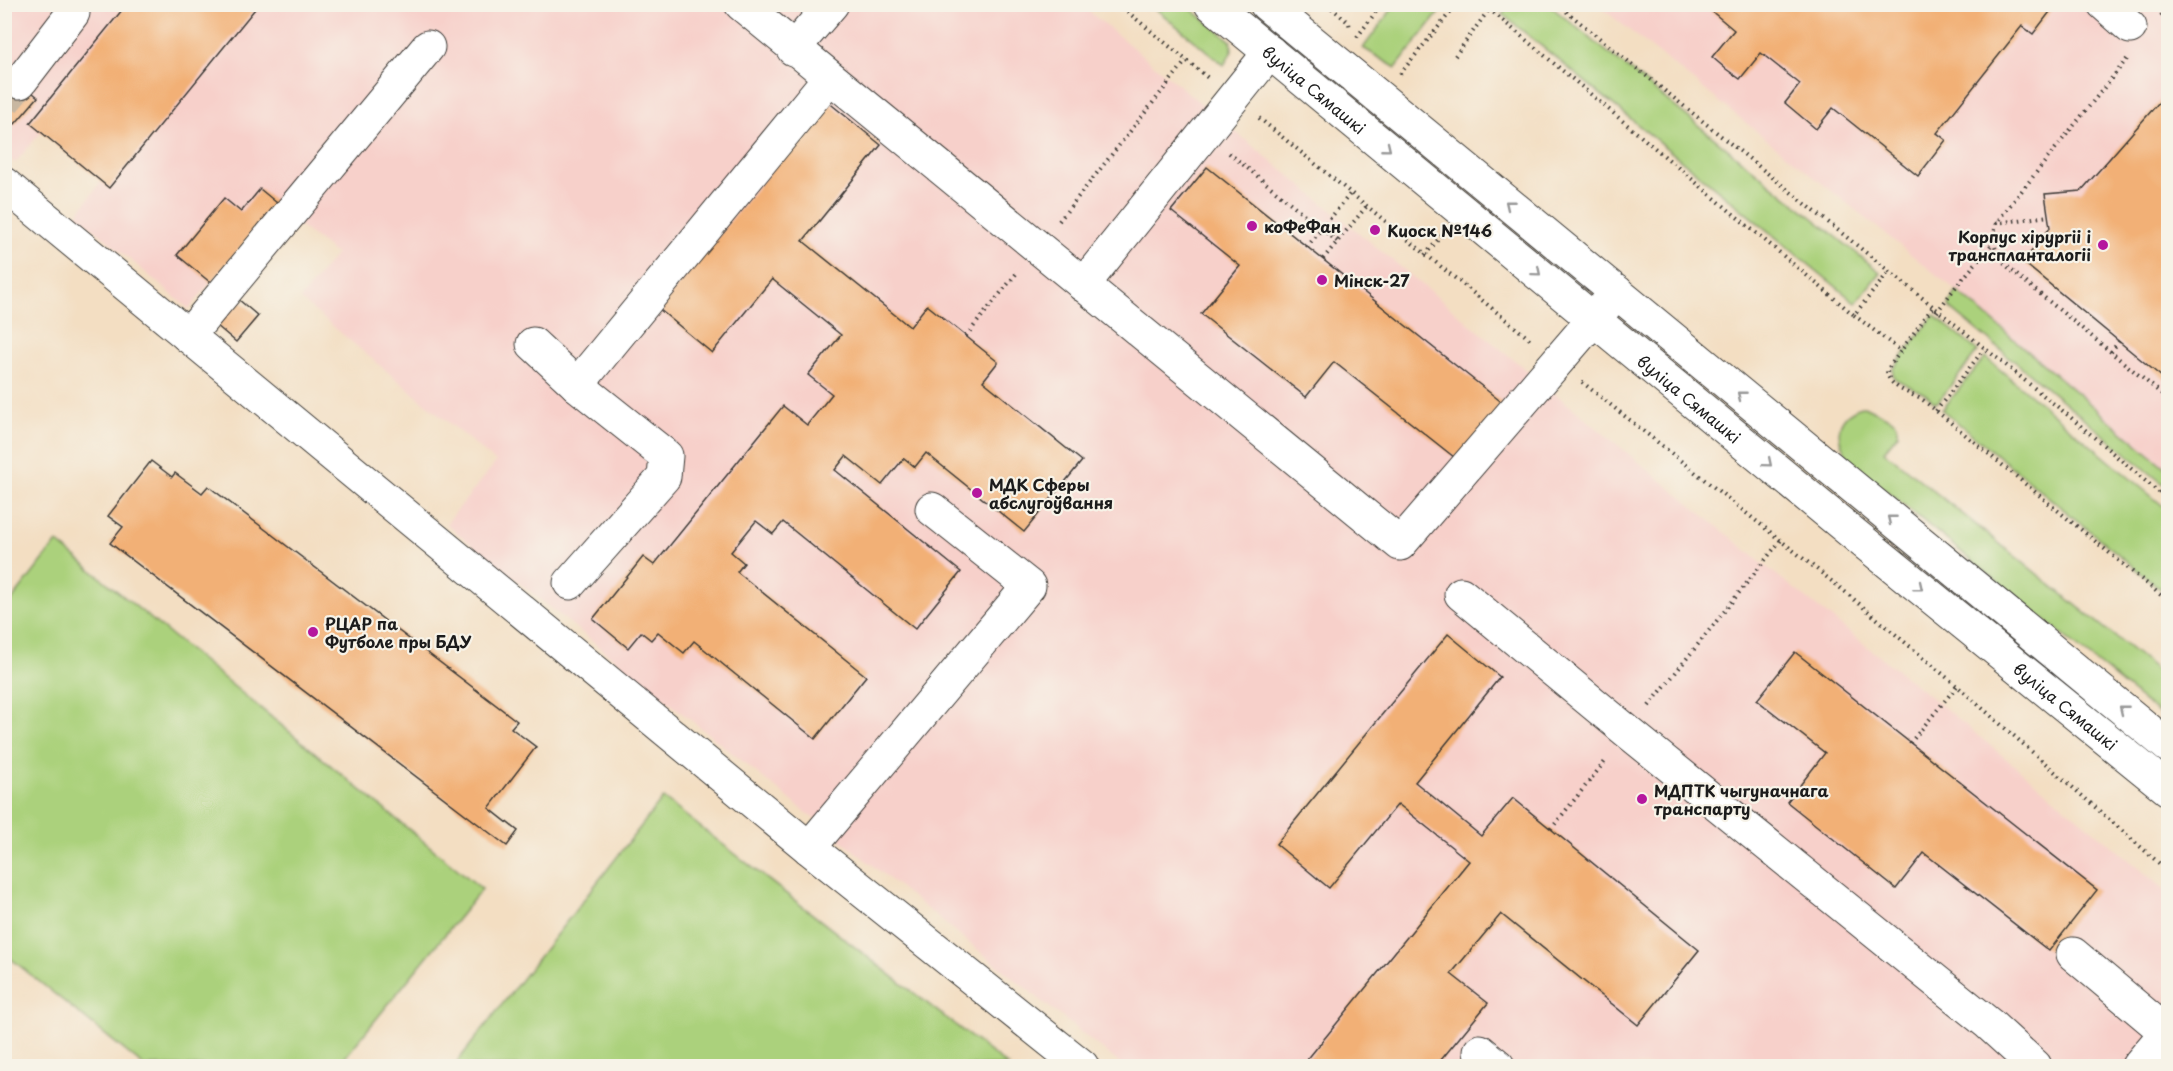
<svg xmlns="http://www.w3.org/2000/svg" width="2173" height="1071" font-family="'Playpen Sans',sans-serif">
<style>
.built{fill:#f7d0ca}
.green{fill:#abd17b;stroke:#64764c;stroke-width:1.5}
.building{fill:#f2b076}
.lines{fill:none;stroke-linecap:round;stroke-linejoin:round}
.minor-tunnel{stroke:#c8b7a1;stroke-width:33;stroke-dasharray:33 16;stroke-linecap:butt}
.minor-casing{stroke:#3c3935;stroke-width:35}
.major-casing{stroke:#3c3935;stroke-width:35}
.path{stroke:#3c3935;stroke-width:4;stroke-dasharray:1.5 4.5;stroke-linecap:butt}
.minor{stroke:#fff;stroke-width:33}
.major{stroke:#fff;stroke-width:33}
.oneway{stroke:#999}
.poi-dot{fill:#b5179e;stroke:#f7f3e8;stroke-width:2}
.labels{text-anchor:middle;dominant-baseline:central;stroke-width:4.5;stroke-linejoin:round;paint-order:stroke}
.street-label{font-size:16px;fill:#1c1c1c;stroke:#f7f3e8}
.poi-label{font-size:16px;font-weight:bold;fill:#1c1c1c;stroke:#f7f3e8;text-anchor:start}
</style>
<rect width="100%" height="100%" fill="#f7f3e8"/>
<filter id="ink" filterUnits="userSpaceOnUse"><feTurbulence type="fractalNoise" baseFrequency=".0167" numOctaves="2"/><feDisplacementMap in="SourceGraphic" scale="12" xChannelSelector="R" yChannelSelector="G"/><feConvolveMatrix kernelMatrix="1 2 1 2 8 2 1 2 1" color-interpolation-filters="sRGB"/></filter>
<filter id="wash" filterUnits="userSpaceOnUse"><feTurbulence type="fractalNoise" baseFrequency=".008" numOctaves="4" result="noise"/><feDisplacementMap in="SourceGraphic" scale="24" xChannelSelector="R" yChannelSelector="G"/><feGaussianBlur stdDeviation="1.35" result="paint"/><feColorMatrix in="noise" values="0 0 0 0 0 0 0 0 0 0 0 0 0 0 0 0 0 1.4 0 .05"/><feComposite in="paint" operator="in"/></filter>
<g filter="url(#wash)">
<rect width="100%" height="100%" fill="#f3dec2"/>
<g class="built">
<path d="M5,5H1081L1763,564L1941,705L2168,892V1066H1123L446,524L496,462L300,299L336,254L274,206L189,309L77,215L101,181L41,132L15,163L5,155Z"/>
<path d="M1598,5H2168V470L1957,291Z"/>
</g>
<g class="green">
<path d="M1151,5H1186L1231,41L1232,51L1224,65Z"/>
<path d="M1395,5H1445L1396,68L1363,48Z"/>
<path d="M1509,5H1549L1880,272L1856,303L1502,14Z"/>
<path d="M1957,291L2168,470V488L1950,308L1949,304Z"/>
<path d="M1934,315L1978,351L1938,402H1934L1925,394L1895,379L1893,375V369Z"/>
<path d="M1985,357L2168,510V595L1942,410Z"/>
<path d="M1864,406L1891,419L1896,423L1898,434L1884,451L2168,679V721L1855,465C1835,443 1830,417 1864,406Z"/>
<path d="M57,542L482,889L338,1066H144L5,954V609Z"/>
<path d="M663,798L1008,1066H454Z"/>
</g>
<g id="blocks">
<g class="building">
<path d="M127,4H259L109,188L30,123Z"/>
<path d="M1703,4H2056L2033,34L2022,26L1937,133L1946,140L1918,176L1833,108L1816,129L1785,103L1800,84L1761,53L1740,79L1726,69L1712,57L1734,30Z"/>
<path d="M4,70L38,97L15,124L4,115Z"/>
<path d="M2168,92V382L2023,262L2050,228L2045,194L2081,191Z"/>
<path d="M827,101L881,145L803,241L910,327L927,305L998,362L983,381L1082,461L1024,532L926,453L915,467L904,458L882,485L846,456L835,470L961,572L915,629L783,522L773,534L756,521L731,552L744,563L737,572L866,676L815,739L694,641L684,653L658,632L651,640L641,632L628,648L593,619L643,557L654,565L783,406L807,425L832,394L808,375L841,335L772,279L712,353L659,309Z"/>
<path d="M1207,167L1504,404L1459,461L1334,362L1306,397L1201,314L1240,266L1171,211Z"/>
<path d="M260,189L277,203L211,283L177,255L224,198L241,212Z"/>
<path d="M238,299L258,316L236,342L216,325Z"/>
<path d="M151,461L172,477L175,473L202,493L208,486L517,721L511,728L536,747L489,808L518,831L507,846L110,543L123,527L108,516Z"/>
<path d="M1448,634L1500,677L1415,782L1481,836L1513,798L1699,950L1638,1025L1501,914L1451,974L1488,1003L1436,1066H1302L1469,861L1398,804L1329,888L1276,844Z"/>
<path d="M1795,652L2097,890L2049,951L1924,853L1896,889L1787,802L1825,753L1757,700Z"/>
</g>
</g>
</g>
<g filter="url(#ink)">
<use href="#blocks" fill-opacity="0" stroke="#3c3935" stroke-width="1.5"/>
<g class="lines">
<path class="minor-tunnel" d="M4,101L20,82"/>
<defs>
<g id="minor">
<path d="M741,4L1400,544L1617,292"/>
<path d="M2104,4L2130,27"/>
<path d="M793,49L832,4"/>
<path d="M20,82L73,13"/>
<path d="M4,184L809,848"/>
<path d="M1083,285L1270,52"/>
<path d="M188,336L428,47"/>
<path d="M533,344L577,385L666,456L664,477L570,583"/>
<path d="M577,385L829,78"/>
<path d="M932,509L1029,586L809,848L1082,1066"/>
<path d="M1461,594L1628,732L1989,1024L2035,1066"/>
<path d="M2073,954L2166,1032"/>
<path d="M1480,1051L1498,1066"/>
<path d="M2138,1066L2168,1030"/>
</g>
<g id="major">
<path id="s1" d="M1211,4L1855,535L2168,789"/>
<path d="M1266,4L2168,746"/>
</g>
</defs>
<use href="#minor" class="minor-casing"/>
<use href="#major" class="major-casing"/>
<g class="path">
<path d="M1118,4L1208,78"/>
<path d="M1327,4L1349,23L1350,29"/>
<path d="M1557,4L2069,416L2168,500"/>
<path d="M1489,9L1854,315L1888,273"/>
<path d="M2161,16L2168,7"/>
<path d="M1357,37L1382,4"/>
<path d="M1455,56L1493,4"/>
<path d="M2127,59L1996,223C1991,247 1996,255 2012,271L2168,399"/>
<path d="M1400,74L1457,4"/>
<path d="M1259,118L1532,341"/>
<path d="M1229,153L1338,242"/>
<path d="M1059,221L1186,61"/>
<path d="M1996,223L2049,216"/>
<path d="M1307,247L1350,194"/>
<path d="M1425,255L1442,235"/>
<path d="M1323,259L1366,207"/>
<path d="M1932,308L1887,370C1887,387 1910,393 1923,400L2168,601"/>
<path d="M1937,312L1954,289L1993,243"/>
<path d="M1854,315L1901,351"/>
<path d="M966,336L1016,274"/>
<path d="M2111,352L2119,341"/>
<path d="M1582,382L1844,591L1957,686L2168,871"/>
<path d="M1936,411L1984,349"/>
<path d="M1649,706L1781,540"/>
<path d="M1910,743L1957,686"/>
<path d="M1551,829L1607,759"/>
</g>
<use href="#minor" class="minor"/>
<use href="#major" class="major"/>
</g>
<defs><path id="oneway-chevron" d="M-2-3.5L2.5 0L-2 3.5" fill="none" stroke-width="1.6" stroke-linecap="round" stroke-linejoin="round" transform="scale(1.5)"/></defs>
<g class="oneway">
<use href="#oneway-chevron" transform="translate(1387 148) rotate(39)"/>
<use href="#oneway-chevron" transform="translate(1509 204) rotate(-141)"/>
<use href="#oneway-chevron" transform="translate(1537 272) rotate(40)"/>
<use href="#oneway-chevron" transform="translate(1741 395) rotate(-141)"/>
<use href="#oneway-chevron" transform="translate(1768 463) rotate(40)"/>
<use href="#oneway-chevron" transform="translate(1891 519) rotate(-141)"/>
<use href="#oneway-chevron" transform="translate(1919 587) rotate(39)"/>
<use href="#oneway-chevron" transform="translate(2123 709) rotate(-141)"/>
</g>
</g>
<g class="poi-dot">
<circle cx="1252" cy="226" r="6"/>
<circle cx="1375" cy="230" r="6"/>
<circle cx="2103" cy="245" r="6"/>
<circle cx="1322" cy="280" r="6"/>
<circle cx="977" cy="493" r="6"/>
<circle cx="313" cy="632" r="6"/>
<circle cx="1642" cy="799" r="6"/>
</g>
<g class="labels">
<g class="street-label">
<text stroke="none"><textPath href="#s1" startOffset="134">вуліца Сямашкі</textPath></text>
<text stroke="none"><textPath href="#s1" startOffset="620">вуліца Сямашкі</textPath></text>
<text stroke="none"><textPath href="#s1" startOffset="1106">вуліца Сямашкі</textPath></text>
</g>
<g class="poi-label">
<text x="1264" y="226">коФеФан</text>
<text x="1387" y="230">Киоск №146</text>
<text x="2091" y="236" text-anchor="end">Корпус хірургіі і<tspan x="2091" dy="18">транспланталогіі</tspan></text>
<text x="1334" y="280">Мінск-27</text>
<text x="989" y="484">МДК Сферы<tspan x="989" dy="18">абслугоўвання</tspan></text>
<text x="325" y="623">РЦАР па<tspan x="325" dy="18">Футболе пры БДУ</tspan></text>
<text x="1654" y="790">МДПТК чыгуначнага<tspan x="1654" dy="18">транспарту</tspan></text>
</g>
</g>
<rect width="2173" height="1071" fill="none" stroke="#f7f3e8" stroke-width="24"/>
</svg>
